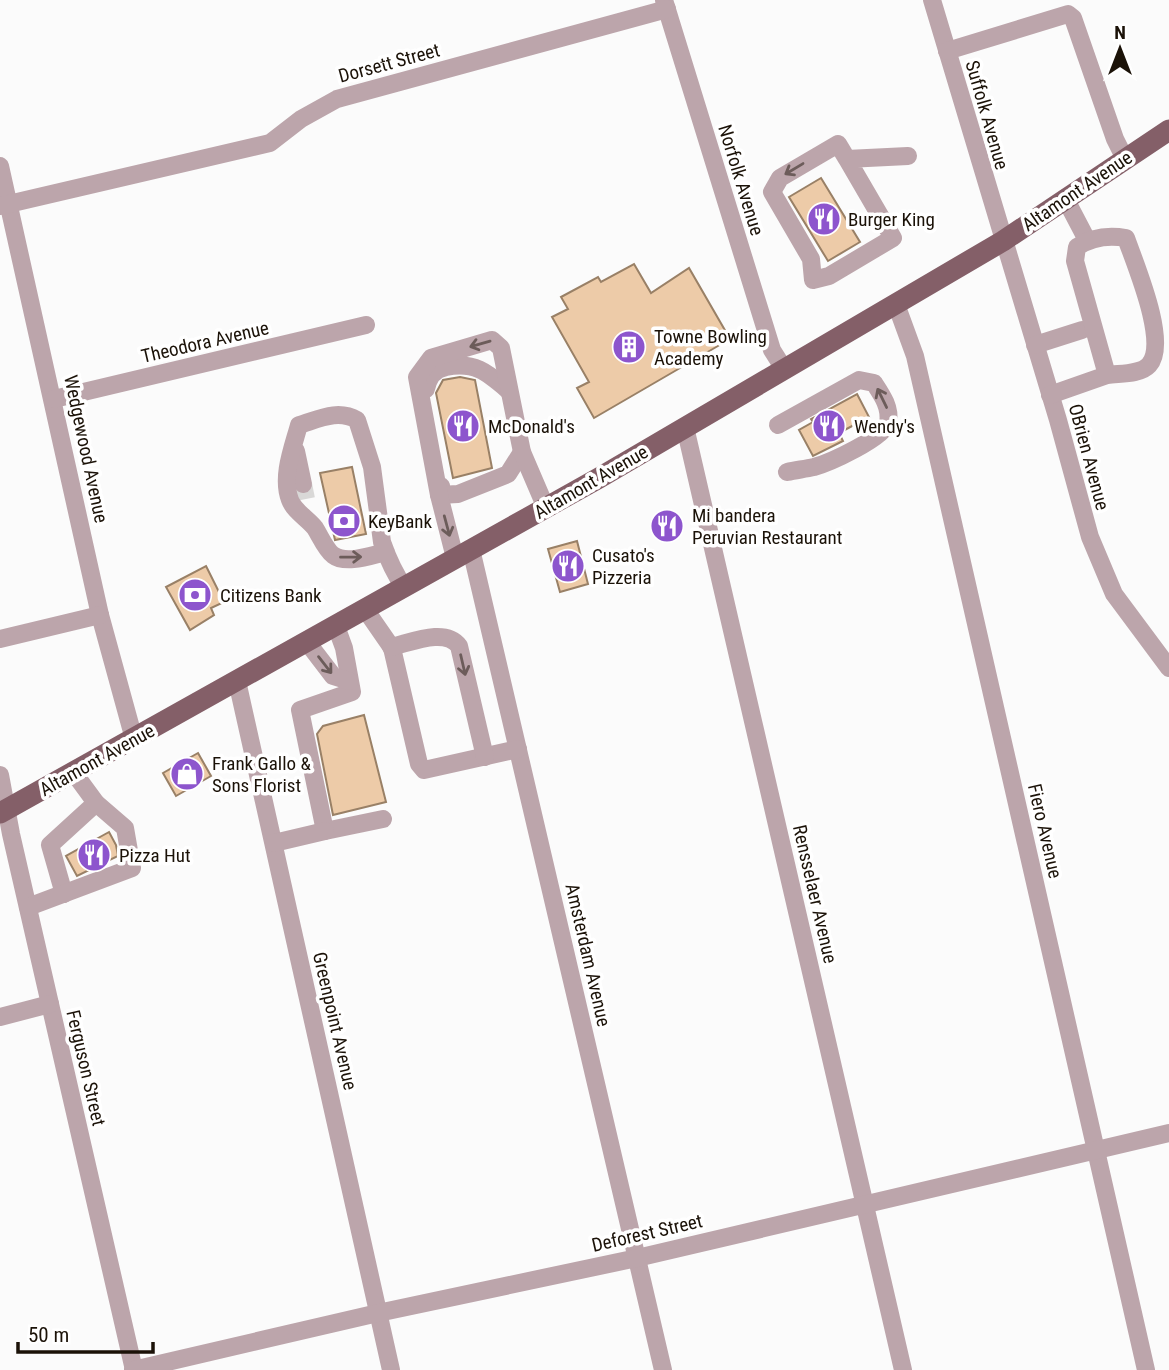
<svg xmlns="http://www.w3.org/2000/svg" width="1169" height="1370" font-family="'Roboto Condensed',sans-serif">
<style>
.building{fill:#edcba8;stroke:#998066;stroke-width:2}
.lines{fill:none;stroke-linecap:round;stroke-linejoin:round}
.minor-tunnel{stroke:#d9d8d7;stroke-width:18;stroke-dasharray:18 9;stroke-linecap:butt}
.minor{stroke:#bca5ab;stroke-width:18}
.major{stroke:#845f68;stroke-width:21}
.oneway{stroke:#6c5c5a}
.labels{text-anchor:middle;dominant-baseline:central;stroke-width:7;stroke-linejoin:round;paint-order:stroke}
.street-label{font-size:19px;fill:#1b1208;stroke:#fff}
.poi-label{font-size:19px;fill:#1b1208;stroke:#fff;text-anchor:start}
</style>
<rect width="100%" height="100%" fill="#fbfbfb"/>
<g class="building">
<path d="M821,178L860,242L828,261L789,197Z"/>
<path d="M634,264L651,293L689,268L730,339L594,418L577,388L589,382L552,317L568,309L561,297L598,277L601,282Z"/>
<path d="M460,377L475,380L492,468L453,478L436,393L443,380Z"/>
<path d="M857,394L869,417L839,433L843,441L813,456L799,430L813,422L811,419Z"/>
<path d="M352,467L366,534L335,540L320,473Z"/>
<path d="M577,541L588,584L560,592L548,549Z"/>
<path d="M206,566L224,602L211,608L214,615L190,630L166,587Z"/>
<path d="M364,715L386,802L333,815L317,734L323,726Z"/>
<path d="M198,753L211,776L176,796L163,773Z"/>
<path d="M109,832L116,845L118,856L77,876L66,856Z"/>
</g>
<g class="lines">
<path class="minor-tunnel" d="M303,484L306,499"/>
<g class="minor">
<path d="M664,0L772,350L784,369"/>
<path d="M932,0L1058,420L1090,537L1114,594L1169,668"/>
<path d="M947,51L1068,14L1073,18L1115,139L1125,159"/>
<path d="M847,159L838,144L780,178L772,192L811,259L813,280L829,276L893,238L847,159L908,156"/>
<path d="M0,166L100,615L134,739"/>
<path d="M1065,198L1087,240"/>
<path d="M0,206L270,143L301,119L337,99L667,9"/>
<path d="M896,304L915,356L1146,1370"/>
<path d="M1035,345L1082,330"/>
<path d="M426,389C428,378 434,369 446,367C475,361 488,373 509,391"/>
<path d="M1050,395L1107,375L1075,261L1077,247C1092,237 1109,235 1126,238C1135,264 1169,343 1149,365C1140,375 1119,373 1107,375"/>
<path d="M54,399L366,325"/>
<path d="M778,425L859,380L874,383C882,395 891,408 888,423C884,438 829,463 814,467C805,469 796,470 787,472"/>
<path d="M685,427L903,1370"/>
<path d="M296,451L303,484"/>
<path d="M441,486L439,495L458,494L508,474L522,452"/>
<path d="M471,549L663,1370"/>
<path d="M386,552C372,555 346,565 333,555C326,550 320,536 315,528C308,519 294,511 290,500C281,477 293,447 299,425C319,419 338,409 357,420L372,467L382,542C388,559 394,573 404,587"/>
<path d="M455,558L439,495L417,377L431,358L492,340L501,348L522,452L546,508"/>
<path d="M365,609L392,648L419,764L424,770L518,749"/>
<path d="M336,626L344,648L352,692L300,710L325,831L383,819"/>
<path d="M0,639L100,615"/>
<path d="M307,642L333,676L349,681"/>
<path d="M391,647C410,643 445,627 459,646L485,757"/>
<path d="M237,681L391,1370"/>
<path d="M0,775L11,834L134,1370"/>
<path d="M274,843L325,831"/>
<path d="M64,894L50,845L96,803"/>
<path d="M28,907L132,868L125,828L96,803L74,773"/>
<path d="M0,1017L50,1004"/>
<path d="M133,1370L378,1313L637,1258L1169,1133"/>
</g>
<path class="major" d="M0,813L599,478L1003,241L1169,130"/>
</g>
<defs><path id="oneway-shaft" d="M-6 0H5M1.5-3L5.5 0L1.5 3" fill="none" stroke-width="1.6" stroke-linecap="round" stroke-linejoin="round" transform="scale(1.75)"/></defs>
<g class="oneway">
<use href="#oneway-shaft" transform="translate(794 169) rotate(149)"/>
<use href="#oneway-shaft" transform="translate(480 344) rotate(164)"/>
<use href="#oneway-shaft" transform="translate(882 398) rotate(-116)"/>
<use href="#oneway-shaft" transform="translate(447 526) rotate(75)"/>
<use href="#oneway-shaft" transform="translate(351 557) rotate(-1)"/>
<use href="#oneway-shaft" transform="translate(325 665) rotate(52)"/>
<use href="#oneway-shaft" transform="translate(463 665) rotate(77)"/>
</g>
<defs>
<symbol id="restaurant-disc" viewBox="-11 -11 22 22"><circle r="9.5" fill="#8d55cd" stroke="#fff"/><path d="M-5-6h1v4h1v-4h1v4h1v-4h1v5L-1.5 .5V6h-2V.5L-5-1ZM5-6V6H3V1.5H1.5Q1.5-4 5-6Z" fill="#fff"/></symbol>
<symbol id="building-disc" viewBox="-11 -11 22 22"><circle r="9.5" fill="#8d55cd" stroke="#fff"/><path d="M-4-6H4V6H1V3H-1V6H-4ZM-2.5-4.3h1.7v1.8h-1.7ZM.8-4.3h1.7v1.8H.8ZM-2.5-1h1.7V.8h-1.7ZM.8-1h1.7V.8H.8Z" fill="#fff"/></symbol>
<symbol id="bank-disc" viewBox="-11 -11 22 22"><circle r="9.5" fill="#8d55cd" stroke="#fff"/><path d="M-6-4H6V4H-6ZM0-2.3a2.3 2.3 0 1 0 0 4.6a2.3 2.3 0 1 0 0-4.6Z" fill="#fff"/></symbol>
<symbol id="shop-disc" viewBox="-11 -11 22 22"><circle r="9.5" fill="#8d55cd" stroke="#fff"/><path d="M-5-2.5h2.3a2.7 3.5 0 0 1 5.4 0H5L5.5 6h-11ZM-1.5-2.5h3a1.5 2.3 0 0 0-3 0Z" fill="#fff"/></symbol>
</defs>
<g fill-rule="evenodd">
<use href="#restaurant-disc" x="805" y="200" width="38" height="38"/>
<use href="#building-disc" x="610" y="328" width="38" height="38"/>
<use href="#restaurant-disc" x="444" y="407" width="38" height="38"/>
<use href="#restaurant-disc" x="810" y="407" width="38" height="38"/>
<use href="#bank-disc" x="325" y="502" width="38" height="38"/>
<use href="#restaurant-disc" x="648" y="507" width="38" height="38"/>
<use href="#restaurant-disc" x="549" y="547" width="38" height="38"/>
<use href="#bank-disc" x="176" y="576" width="38" height="38"/>
<use href="#shop-disc" x="168" y="755" width="38" height="38"/>
<use href="#restaurant-disc" x="75" y="836" width="38" height="38"/>
</g>
<g class="labels">
<g class="street-label">
<text transform="translate(389 63) rotate(-15)">Dorsett Street</text>
<text transform="translate(987 115) rotate(74)">Suffolk Avenue</text>
<text transform="translate(741 180) rotate(73)">Norfolk Avenue</text>
<text transform="translate(1077 191) rotate(-34)">Altamont Avenue</text>
<text transform="translate(205 342) rotate(-13)">Theodora Avenue</text>
<text transform="translate(86 449) rotate(78)">Wedgewood Avenue</text>
<text transform="translate(1089 457) rotate(75)">OBrien Avenue</text>
<text transform="translate(591 482) rotate(-30)">Altamont Avenue</text>
<text transform="translate(97 760) rotate(-29)">Altamont Avenue</text>
<text transform="translate(1045 831) rotate(77)">Fiero Avenue</text>
<text transform="translate(815 894) rotate(77)">Rensselaer Avenue</text>
<text transform="translate(588 955) rotate(77)">Amsterdam Avenue</text>
<text transform="translate(335 1021) rotate(77)">Greenpoint Avenue</text>
<text transform="translate(86 1068) rotate(77)">Ferguson Street</text>
<text transform="translate(647 1233) rotate(-13)">Deforest Street</text>
</g>
<g class="poi-label">
<text x="848" y="219">Burger King</text>
<text x="654" y="336">Towne Bowling<tspan x="654" dy="22">Academy</tspan></text>
<text x="488" y="426">McDonald's</text>
<text x="854" y="426">Wendy's</text>
<text x="692" y="515">Mi bandera<tspan x="692" dy="22">Peruvian Restaurant</tspan></text>
<text x="368" y="521">KeyBank</text>
<text x="592" y="555">Cusato's<tspan x="592" dy="22">Pizzeria</tspan></text>
<text x="220" y="595">Citizens Bank</text>
<text x="212" y="763">Frank Gallo &amp;<tspan x="212" dy="22">Sons Florist</tspan></text>
<text x="119" y="855">Pizza Hut</text>
</g>
</g>
<g transform="translate(1120 49)" stroke="#ffffff" stroke-width="5" paint-order="stroke">
<path d="M0-5L12 26L0 18L-12 26Z" fill="#1b1208"/>
<text y="-10" font-size="19" font-weight="bold" text-anchor="middle" fill="#1b1208">N</text>
</g>
<path d="M18 1342v10h135v-10" fill="none" stroke="#1b1208" stroke-width="3.5"/>
<text x="28" y="1342" font-size="21" fill="#1b1208" stroke="#ffffff" stroke-width="5" paint-order="stroke">50 m</text>
</svg>
